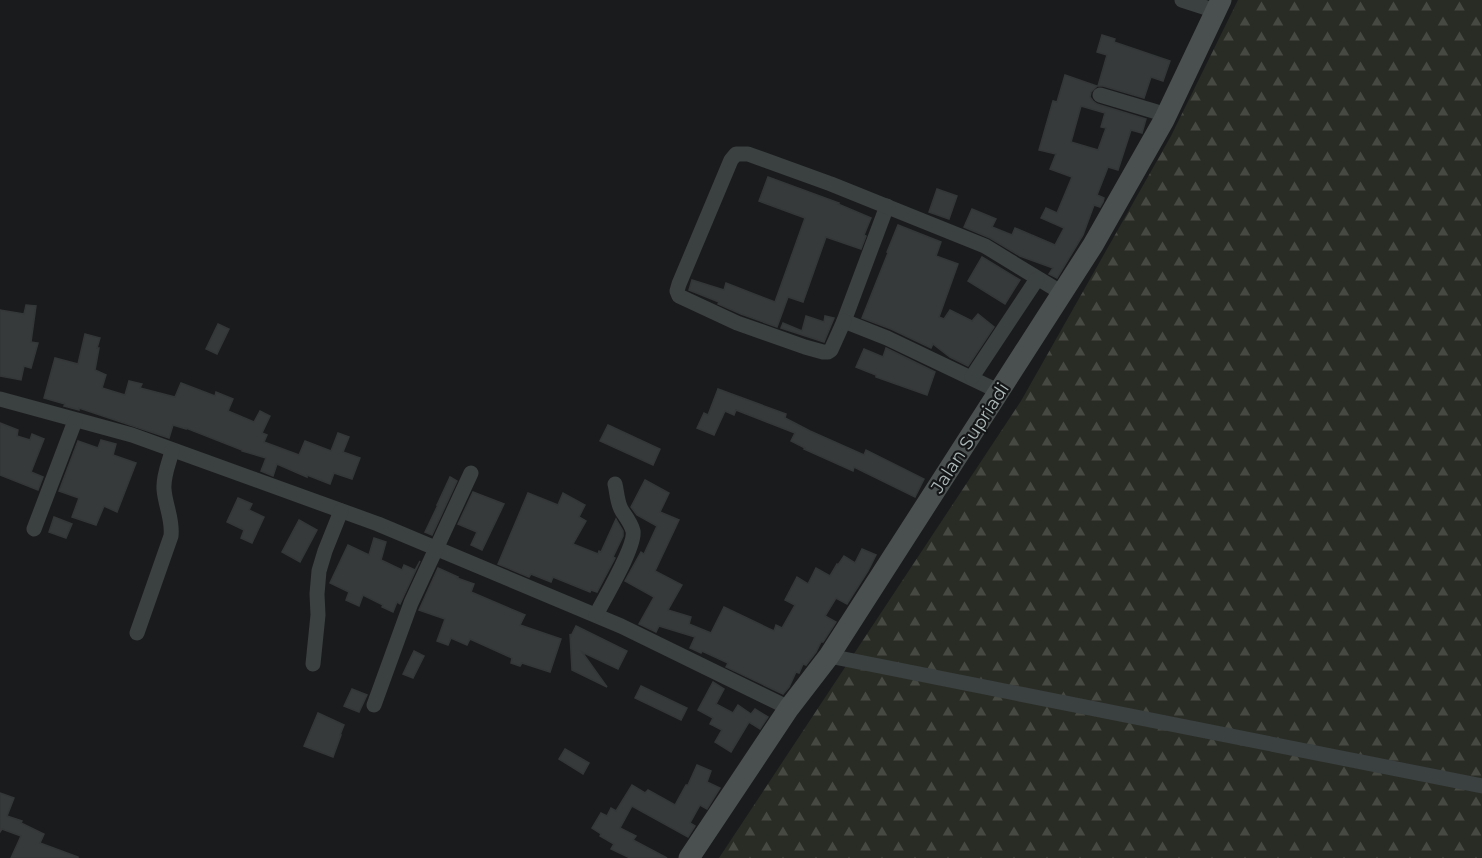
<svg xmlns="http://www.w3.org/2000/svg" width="1482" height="858" font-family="Montserrat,sans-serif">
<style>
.forest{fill:url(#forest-firs)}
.building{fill:#373a3b;stroke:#343738;stroke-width:1.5;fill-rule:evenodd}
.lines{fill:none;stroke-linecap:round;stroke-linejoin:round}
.street{stroke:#3b4040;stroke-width:15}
.secondary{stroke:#4a5050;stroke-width:21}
.labels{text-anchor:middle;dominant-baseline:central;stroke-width:4.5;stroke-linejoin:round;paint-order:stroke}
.street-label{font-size:18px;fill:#aebaba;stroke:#151617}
</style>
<defs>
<pattern id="forest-firs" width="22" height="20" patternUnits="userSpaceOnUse" patternTransform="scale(1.5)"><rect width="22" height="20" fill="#292c24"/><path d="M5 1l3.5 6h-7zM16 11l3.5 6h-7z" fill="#464842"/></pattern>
</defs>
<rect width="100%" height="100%" fill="#1a1b1c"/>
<path class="forest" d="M1238,0H1482V858H719L1021,401L1171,136Z"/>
<g class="building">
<path d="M1102,35L1115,39L1114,42L1170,61L1163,81L1151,77L1144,98L1103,86H1098L1107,55L1097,52Z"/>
<path d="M1065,75L1097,86L1091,92L1090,97L1093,101L1097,104L1146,119L1142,133L1131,130L1118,170L1108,167L1097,195L1104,198L1103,202L1100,207L1094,205L1083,235L1057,278L1049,274L1053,268L1020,256L990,238L964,227L972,209L996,219L992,227L1012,235L1015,228L1055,245L1064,228L1041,218L1046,208L1057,213L1072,177L1050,169L1056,154L1039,150L1053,101L1057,102ZM1081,106L1105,113L1101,127L1106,128L1098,150L1071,142Z"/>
<path d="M768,177L839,203L838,204L871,218L864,235L866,236L861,249L826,237L803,302L788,297L777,327L741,314L718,304L719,302L689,290L692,280L724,290L726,283L775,302L805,218L759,201Z"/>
<path d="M937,189L957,196L949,219L929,212Z"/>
<path d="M898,225L941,242L936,256L958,264L939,317L944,319L950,310L972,321L978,314L994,327L968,366L950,357L933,344L931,348L891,329L862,318L888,253L887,252Z"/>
<path d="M982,257L1020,280L1005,304L968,281Z"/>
<path d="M26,305L36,306L31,342L38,343L31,368L24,366L21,380L0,376V310L24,314Z"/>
<path d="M806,316L824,322L825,316L834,318L824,342L781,328L783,323L802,331Z"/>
<path d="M218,324L229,329L217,354L206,349Z"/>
<path d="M85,334L100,338L97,348H99L95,370L106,375L102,388L125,395L129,381L142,384L140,388L175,397L181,383L215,396L216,392L233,399L228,411L254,422L260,411L270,416L262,433L267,435L264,442L299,455L305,441L331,451L338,433L349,437L343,452L360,458L352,479L334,473L330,484L307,475V477L277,464L273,476L261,471L266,458L242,451V450L186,428V429L173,425L169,438L79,408V410L64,406L65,404L44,398L55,358L78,364Z"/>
<path d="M886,348L935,372L927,395L876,377V375L856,367L864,349L883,357Z"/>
<path d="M718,389L786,414L785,418L810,431L864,455L866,450L924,479L915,497L854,467L853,471L804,449L805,448L791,441L795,433L736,410L734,415L725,411L714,435L697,428L704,413L708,415Z"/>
<path d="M0,423L18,430L17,436L30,440L32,434L44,439L31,472L43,477L38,490L0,475Z"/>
<path d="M608,425L660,449L653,465L600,441Z"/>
<path d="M101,440L116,444L113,455L136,463L117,512L104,506L96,525L72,517L79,498L59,491L78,441L98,448Z"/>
<path d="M450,477L457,481L432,535L425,532L438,505H437Z"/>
<path d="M645,480L669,493L660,512L679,520L655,571L682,585L668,610L691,617L689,624L711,633L724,607L774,631L776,625L782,628L795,605L785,600L797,577L808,584L816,568L830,576L837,564L838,565L844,556L855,563L862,549L876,555L868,571L847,604L836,598L825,616L836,622L823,642H821L816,652L806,665L803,664L799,673L796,672L789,687L783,694L726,667L728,663L702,651L701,653L690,648L695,637L659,626L656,632L639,624L654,597L625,581L641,552L644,554L657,526L637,515L631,507Z"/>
<path d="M473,492L504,504L482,550L471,545L477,532L458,524Z"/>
<path d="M528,493L558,505L563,493L585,505L579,517L586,521L573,544L598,554L599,551L601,552L616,519L617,521L623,531V536L613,557L615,558L597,592L591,590L590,592L553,577L551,582L531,574L529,577L498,564Z"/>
<path d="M238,498L252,504L249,510L264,517L252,543L241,538L244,530L227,522Z"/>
<path d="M54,517L72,524L66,538L49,532Z"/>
<path d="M299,520L317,530L300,562L282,552Z"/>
<path d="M374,538L386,542L381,560L402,570L404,565L415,570L420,561L400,604L397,602L393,612L382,607L383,605L363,595L359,606L346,600L349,592L330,583L348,545L369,555Z"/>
<path d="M438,568L458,577L457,578L474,584L471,592L525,615L520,625L561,639L550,672L522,663L520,666L511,663L512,658L470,639L467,645L451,638L448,645L437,641L445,619L419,610Z"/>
<path d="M576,626L627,651L618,669L582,652L607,687L572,670L570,634L571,636Z"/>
<path d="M414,651L424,656L413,678L403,674Z"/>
<path d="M713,682L724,689L716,704L733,713L738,705L751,714L755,709L768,717L760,729L749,722L731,752L715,742L722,730L710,724L713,718L698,710Z"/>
<path d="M641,686L687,708L681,720L635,698Z"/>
<path d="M352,689L367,695L359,712L344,706Z"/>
<path d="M318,713L344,725L340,735H341L333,757L304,746Z"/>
<path d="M565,749L589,763L583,774L559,759Z"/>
<path d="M697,765L711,771L707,782L720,788L707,809L700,805L690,823L695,826L688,837L632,806L620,828L636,836L633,840L667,858H630L611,849L614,844L600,836L601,834L592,828L601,813L607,816L611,808L616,811L632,785L645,793L648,790L675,805L686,785H688Z"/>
<path d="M0,793L14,798L7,816L22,821L21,823L44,834L40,843L78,857V858H11L21,836L2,829L0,832Z"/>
</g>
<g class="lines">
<g class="street">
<path d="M1182,0L1216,11"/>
<path d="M1100,95L1167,115"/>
<path d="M887,206L844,321L887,338L1000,392"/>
<path d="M844,321L831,350L828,352H823L805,347L737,323L679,296L677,291L679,284L731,160L736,154H748L831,184L985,246L1062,293"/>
<path d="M972,377L1037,279"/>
<path d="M0,399L132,435L378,524L621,626L789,708"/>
<path d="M34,529L75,421"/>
<path d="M596,615C604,599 636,546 633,531C631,523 626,517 622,511C617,503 617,492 615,484"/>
<path d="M137,633L171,536C173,519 165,505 164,489C163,476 169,463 172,451"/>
<path d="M829,656L1482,786"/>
<path d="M313,664L318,615L317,594L319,571L325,551L341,511"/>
<path d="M374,705L411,603L471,473"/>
</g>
<path class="secondary" d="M689,858L789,708L829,656L1093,245L1164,120L1221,0"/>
</g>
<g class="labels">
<g class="street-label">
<text transform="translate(970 438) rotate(-57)">Jalan Supriadi</text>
</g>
</g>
</svg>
